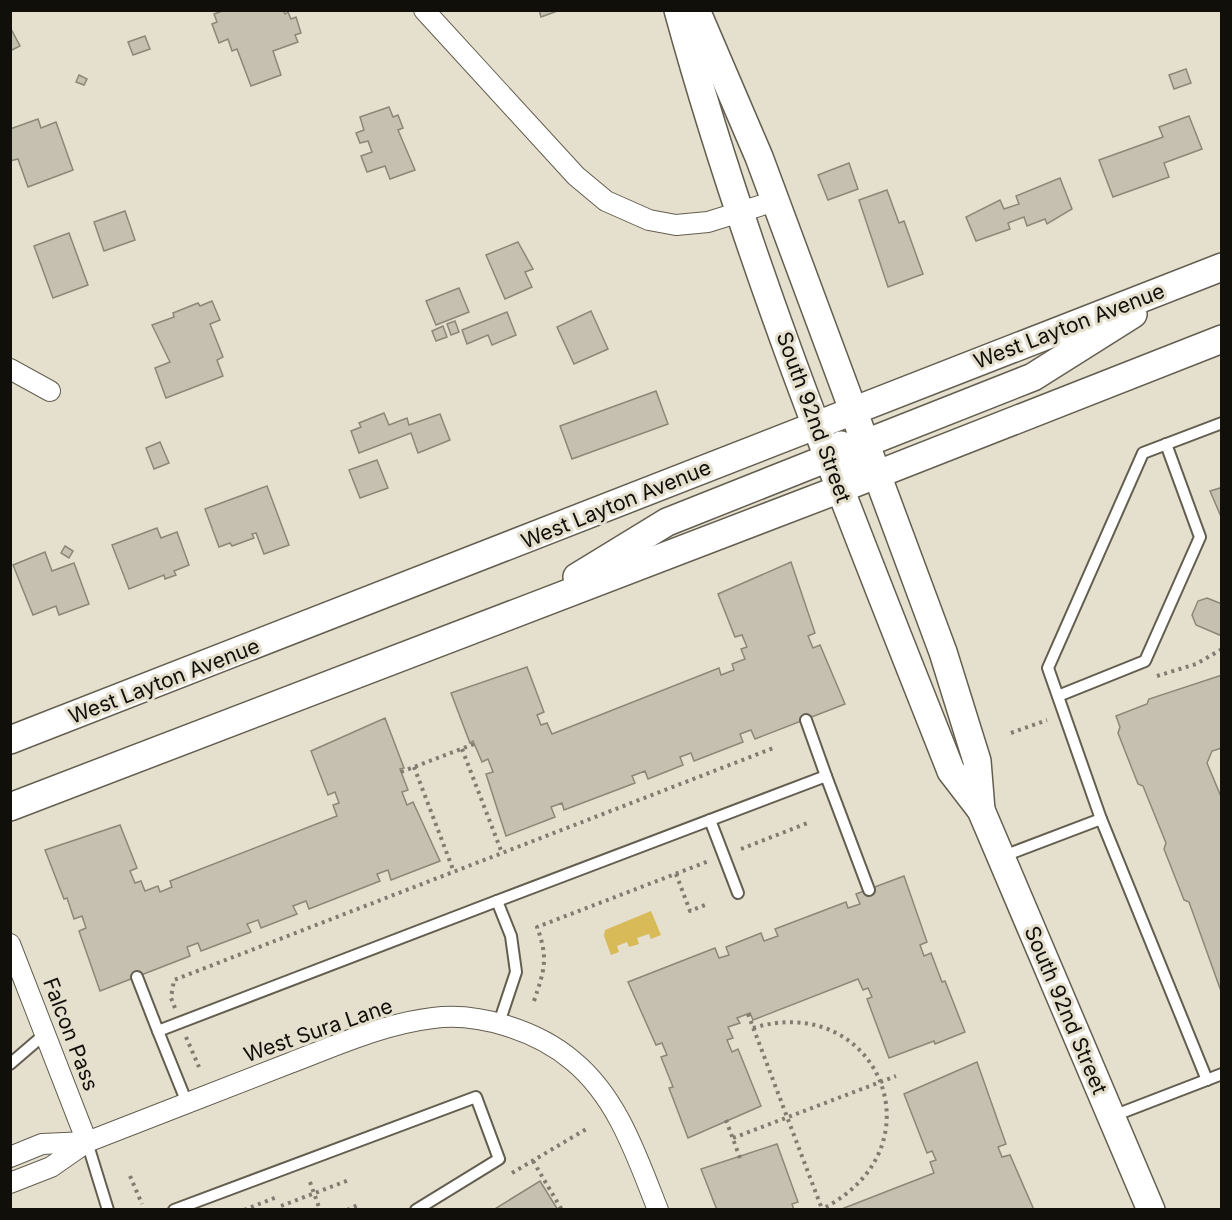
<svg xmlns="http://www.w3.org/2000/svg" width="1232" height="1220" font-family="Inter,sans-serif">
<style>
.water{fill:#d9ba59}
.building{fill:#c5c0af;stroke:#8c8777;stroke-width:1.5}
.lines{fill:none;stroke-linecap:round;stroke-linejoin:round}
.lane-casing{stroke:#635e4f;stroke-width:14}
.street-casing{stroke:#635e4f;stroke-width:22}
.secondary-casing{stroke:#635e4f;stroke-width:30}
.path{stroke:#807c70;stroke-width:4;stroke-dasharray:3 4.5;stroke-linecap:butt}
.lane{stroke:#fff;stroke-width:10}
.street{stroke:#fff;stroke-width:20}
.secondary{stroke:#fff;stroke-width:27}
.labels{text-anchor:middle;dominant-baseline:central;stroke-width:6;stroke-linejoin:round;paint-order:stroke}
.street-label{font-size:21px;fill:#110f09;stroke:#e5dfce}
</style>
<rect width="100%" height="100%" fill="#e5dfce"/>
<path class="water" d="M651,911L661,935L651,939L649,934L637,938L639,944L629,947L627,942L617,946L619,952L611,955L604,936L605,930Z"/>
<g class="building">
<path d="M225,10H283L285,14L288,12L291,19L296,17L301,33L295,35L298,42L273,51L281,75L251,86L237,49L232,51L228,39L219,43L212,24L217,22L214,14Z"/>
<path d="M539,10H560L541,17Z"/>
<path d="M10,27L20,46L10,51Z"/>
<path d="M145,36L150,49L133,55L128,42Z"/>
<path d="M1186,69L1191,83L1174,89L1169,75Z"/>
<path d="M79,75L87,79L84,85L76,82Z"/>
<path d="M389,107L393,117L398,115L403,128L398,130L415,170L390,179L385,166L367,172L361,156L372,152L368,141L360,143L356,133L364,130L360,117Z"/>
<path d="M1189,116L1202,149L1164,163L1169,177L1113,197L1099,160L1163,137L1159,127Z"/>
<path d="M38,119L41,128L56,122L73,170L28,187L18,159L10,161V129Z"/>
<path d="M849,163L858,189L828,200L818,175Z"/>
<path d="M1060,178L1072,209L1047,224L1045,219L1027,226L1024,217L1008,223L1010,229L976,241L966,217L1000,200L1004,209L1019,204L1016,196Z"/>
<path d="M887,190L899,223L904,221L923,274L888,287L859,200Z"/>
<path d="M125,211L135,240L104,251L94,222Z"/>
<path d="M69,233L88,285L53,298L34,246Z"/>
<path d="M518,242L533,269L525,272L532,287L505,299L486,255Z"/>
<path d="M459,288L469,312L436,325L426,301Z"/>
<path d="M212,301L220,320L210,324L223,357L217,360L223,376L166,398L155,368L170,362L152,325L174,317L173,313L198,303L200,306Z"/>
<path d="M591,311L608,349L574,364L557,327Z"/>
<path d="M507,312L516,335L492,345L488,335L467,344L462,330Z"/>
<path d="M455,321L459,332L451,335L447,324Z"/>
<path d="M443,326L447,337L436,341L432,331Z"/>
<path d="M656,391L668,424L572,459L560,426Z"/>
<path d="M384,413L389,425L407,418L409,425L440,414L450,440L418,453L411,433L359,453L351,431L361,427L359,423Z"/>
<path d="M160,442L169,463L154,469L146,448Z"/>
<path d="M377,460L388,488L360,498L349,470Z"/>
<path d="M1222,484V519L1210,491L1220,488Z"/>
<path d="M267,486L289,545L264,554L256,533L252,534L254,538L232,546L230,543L219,547L205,509Z"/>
<path d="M157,528L161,538L177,532L189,565L174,571L176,575L165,579L164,575L129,589L112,545Z"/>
<path d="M65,546L73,551L69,558L61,553Z"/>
<path d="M45,552L52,571L74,563L89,604L59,615L56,606L33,615L13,565Z"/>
<path d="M791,562L815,633L808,636L813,648L820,645L845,704L755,739L751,730L740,734L743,742L694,761L691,753L680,757L683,765L648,779L645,771L632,776L635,783L564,810L562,803L551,807L555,817L506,836L486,774L493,772L488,759L482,762L473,741L470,743L451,693L527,667L544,712L537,715L541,725L547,723L552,734L719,668L721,675L734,670L732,664L745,659L741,649L747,647L742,635L735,637L718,594Z"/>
<path d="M1207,598L1222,604V636L1196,625L1192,615L1198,601Z"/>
<path d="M1222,675V748L1212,751L1207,763L1222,799V994L1189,902L1184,900L1164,849L1166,843L1143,786L1138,784L1118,733L1120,727L1116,716L1147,704L1149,699Z"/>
<path d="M385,718L404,768L400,769L408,790L402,792L407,805L413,802L440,861L391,880L388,870L377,874L380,881L309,909L306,901L293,906L297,914L261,928L258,920L247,924L251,932L201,951L198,943L187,947L190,956L100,991L79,931L86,928L82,916L74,919L67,898L64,899L45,850L120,825L137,868L130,871L135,883L141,881L145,891L158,886L160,892L172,887L170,881L337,816L333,805L339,803L335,792L328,795L311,751Z"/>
<path d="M904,876L927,942L920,945L924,956L931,953L942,982L945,981L965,1032L935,1044L934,1041L889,1058L867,999L872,997L868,988L863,990L858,979L753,1020L750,1013L737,1018L740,1023L728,1027L733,1038L727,1040L732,1052L738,1049L761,1106L688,1138L669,1088L673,1087L661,1057L667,1055L662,1043L656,1045L628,982L715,948L719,958L729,955L726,947L761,933L764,941L778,936L775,929L846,902L848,908L860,904L856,894Z"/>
<path d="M977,1062L1006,1144L998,1147L1002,1157L1010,1155L1034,1210H839L934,1173L930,1162L936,1160L932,1151L927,1153L904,1094Z"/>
<path d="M777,1144L798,1202L792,1204L794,1210H717L701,1169Z"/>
<path d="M540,1181L558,1210H493Z"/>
</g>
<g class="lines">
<defs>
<g id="lane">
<path d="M1058,696L1145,661L1200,537L1166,444"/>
<path d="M806,720L826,776"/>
<path d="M710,820L738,893"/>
<path d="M1001,857L1101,819"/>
<path d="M137,977L158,1031"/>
<path d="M499,1023L516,972L511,936L497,901L826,776L869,890"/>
<path d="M10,1064L46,1033"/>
<path d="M1207,1080L1101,819L1048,668L1143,453L1222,423"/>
<path d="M187,1103L158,1031L497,901"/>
<path d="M1113,1116L1222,1074"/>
<path d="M87,1142L108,1210"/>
<path d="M174,1210L476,1097L499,1159L416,1210"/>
</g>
<g id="street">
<path d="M424,10L576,176L606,201L649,220L676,225L708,222L775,201"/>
<path d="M10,369L50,391"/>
<path d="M10,944L87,1142"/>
<path d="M10,1157L42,1144L87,1142"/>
<path d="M10,1183L51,1167L87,1142C155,1116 222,1089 290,1063C337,1045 383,1024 433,1018C479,1012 538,1031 573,1061C618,1098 637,1157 658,1210"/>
</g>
<g id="secondary">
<path d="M678,10C749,270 852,520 951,771L981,810L1151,1210"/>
<path d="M696,10L759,157L943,652L977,761L981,810"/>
<path d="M840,489L846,466L866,443L1033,377L1133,314"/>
<path d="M577,577L667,522L828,458L841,445"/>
<path d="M10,740L1222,267"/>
<path d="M10,807L840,489L1222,339"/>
</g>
</defs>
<use href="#lane" class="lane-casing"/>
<use href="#street" class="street-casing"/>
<use href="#secondary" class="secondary-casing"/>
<g class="path">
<path d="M1157,676L1196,664L1222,649"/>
<path d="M1011,733L1047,720"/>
<path d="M462,749L502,853"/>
<path d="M414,767L454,872"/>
<path d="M401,772L474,744"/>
<path d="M741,849L810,822"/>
<path d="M676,874L690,911L705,905"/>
<path d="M534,1001C544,971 549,959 537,927L709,861"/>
<path d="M175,1008L171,998L174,980L776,747"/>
<path d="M748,1014L822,1209"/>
<path d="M753,1028C878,990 944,1148 822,1209"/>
<path d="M186,1037L199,1067"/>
<path d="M726,1120L740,1158"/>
<path d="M733,1138L896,1076"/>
<path d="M533,1161L562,1210"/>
<path d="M512,1173L588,1128"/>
<path d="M130,1176L142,1204"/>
<path d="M310,1182L320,1210"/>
<path d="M281,1206L349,1180"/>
<path d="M244,1210L277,1197"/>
<path d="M347,1210L358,1205"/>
</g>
<use href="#lane" class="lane"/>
<use href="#street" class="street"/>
<use href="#secondary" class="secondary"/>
</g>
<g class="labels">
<g class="street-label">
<text transform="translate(1069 326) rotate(-21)">West Layton Avenue</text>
<text transform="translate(814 417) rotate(70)">South 92nd Street</text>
<text transform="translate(616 504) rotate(-22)">West Layton Avenue</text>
<text transform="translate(164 681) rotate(-21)">West Layton Avenue</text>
<text transform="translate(1066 1010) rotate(67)">South 92nd Street</text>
<text transform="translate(318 1030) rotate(-19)">West Sura Lane</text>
<text transform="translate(71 1034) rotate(69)">Falcon Pass</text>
</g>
</g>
<rect width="1232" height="1220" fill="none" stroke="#110f09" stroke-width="24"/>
</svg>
